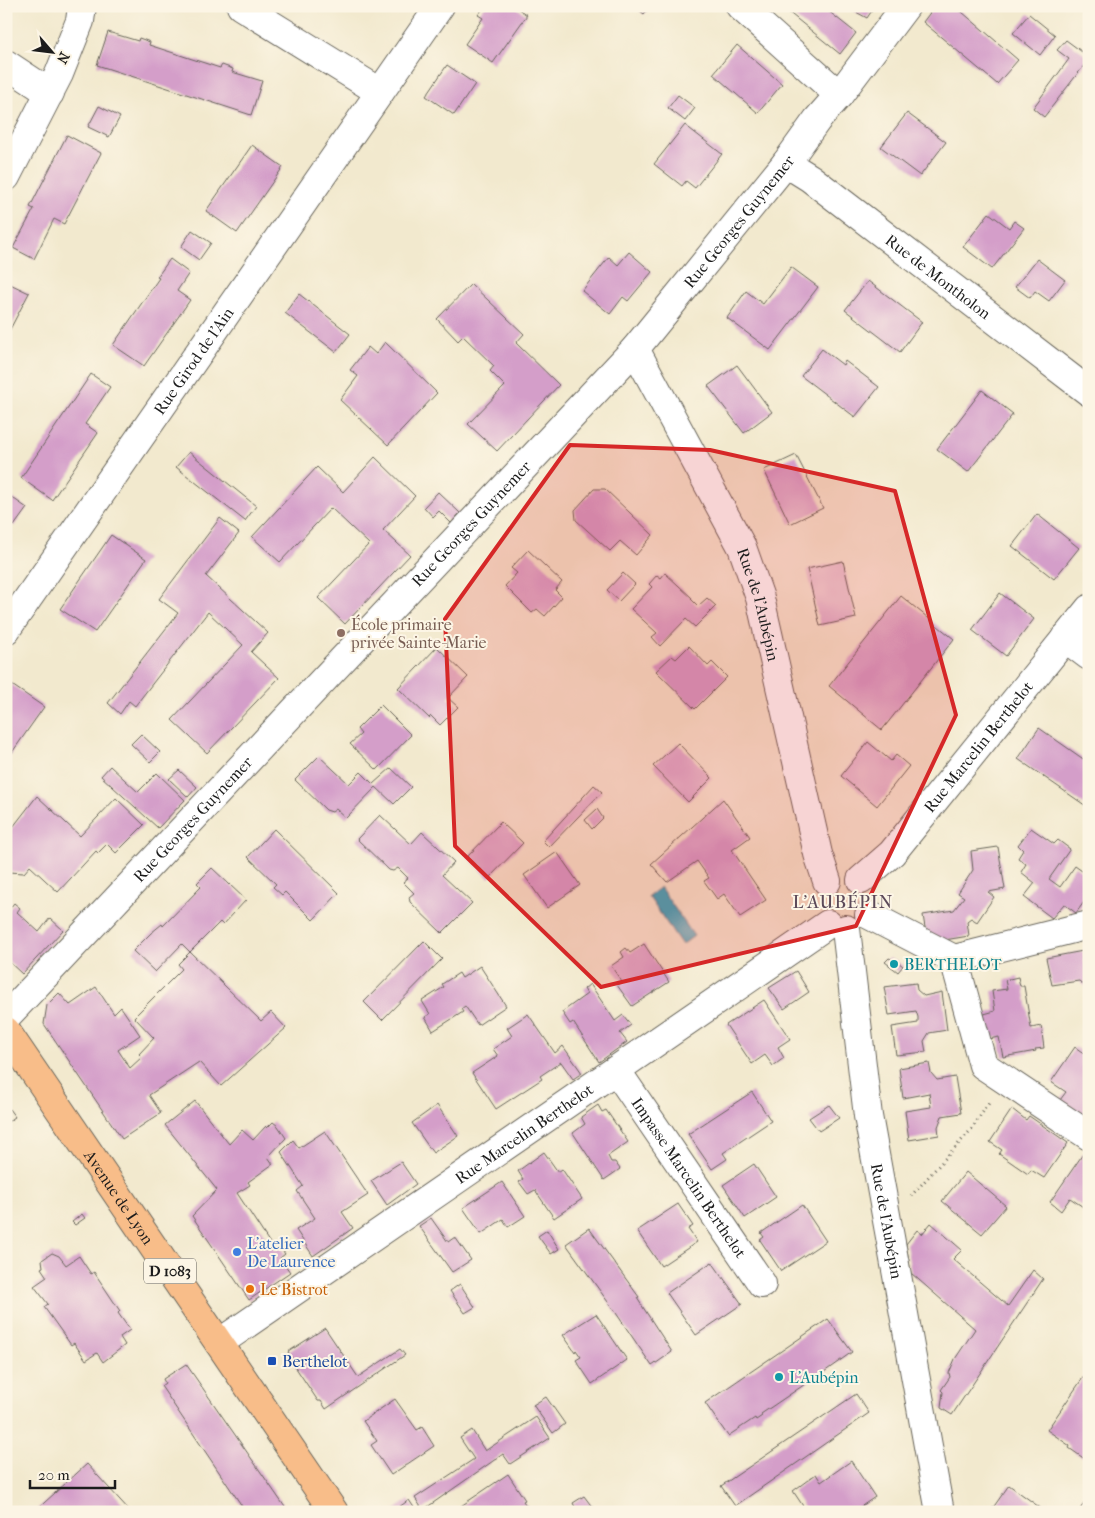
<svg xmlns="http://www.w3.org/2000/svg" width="1095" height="1518" font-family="'IM FELL French Canon',serif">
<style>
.water{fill:#3ca9bb;stroke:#2c626c}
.building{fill:#d49ec9}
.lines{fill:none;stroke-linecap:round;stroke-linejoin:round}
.minor-casing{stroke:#67645a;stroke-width:30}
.tertiary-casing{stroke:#67645a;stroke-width:30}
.primary-casing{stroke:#67645a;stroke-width:30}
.path{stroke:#67645a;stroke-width:3;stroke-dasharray:1 4;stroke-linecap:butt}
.minor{stroke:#fff;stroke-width:28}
.tertiary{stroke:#fff;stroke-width:28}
.primary{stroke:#f8bd89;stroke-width:28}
.marked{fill:#d62828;fill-opacity:0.2;stroke:#d62828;stroke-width:4;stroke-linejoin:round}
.education-dot{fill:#8d6e63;stroke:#fcf5e5;stroke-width:2}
.culture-dot{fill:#0f9aa8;stroke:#fcf5e5;stroke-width:2}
.shop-dot{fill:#3f7fe0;stroke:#fcf5e5;stroke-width:2}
.food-dot{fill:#e8710a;stroke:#fcf5e5;stroke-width:2}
.transit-dot{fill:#1a4fb4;stroke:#fcf5e5;stroke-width:2}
.labels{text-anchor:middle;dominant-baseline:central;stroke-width:4;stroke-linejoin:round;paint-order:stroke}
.shield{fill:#fcf5e5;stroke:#5f5d58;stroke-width:1}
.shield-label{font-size:15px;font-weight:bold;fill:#1c1c1c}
.street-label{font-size:16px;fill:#1c1c1c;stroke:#fcf5e5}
.education-label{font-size:16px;fill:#785e54;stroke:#fcf5e5;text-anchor:start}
.culture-label{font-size:16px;fill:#0d838f;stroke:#fcf5e5;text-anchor:start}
.shop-label{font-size:16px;fill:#366cbe;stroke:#fcf5e5;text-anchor:start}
.food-label{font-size:16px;fill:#c56008;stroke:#fcf5e5;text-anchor:start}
.transit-label{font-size:16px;fill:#164399;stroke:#fcf5e5;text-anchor:start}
.neighbourhood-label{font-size:18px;letter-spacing:1px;fill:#5c4a59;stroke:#fcf5e5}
</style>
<rect width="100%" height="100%" fill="#fcf5e5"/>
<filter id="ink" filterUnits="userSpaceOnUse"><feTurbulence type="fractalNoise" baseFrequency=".02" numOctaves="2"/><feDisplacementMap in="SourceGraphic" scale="10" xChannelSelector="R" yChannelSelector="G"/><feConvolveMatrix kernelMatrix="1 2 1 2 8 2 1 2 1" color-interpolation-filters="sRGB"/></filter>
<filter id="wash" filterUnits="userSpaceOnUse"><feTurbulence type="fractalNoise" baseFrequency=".0096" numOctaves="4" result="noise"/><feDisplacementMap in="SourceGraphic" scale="20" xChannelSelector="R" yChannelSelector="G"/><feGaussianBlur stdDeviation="1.12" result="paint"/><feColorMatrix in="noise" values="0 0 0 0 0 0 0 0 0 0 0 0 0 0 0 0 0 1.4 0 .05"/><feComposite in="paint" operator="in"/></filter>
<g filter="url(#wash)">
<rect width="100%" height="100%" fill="#f2e9ce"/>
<path class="water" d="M660,887L694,936L682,945L648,896Z"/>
<g id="blocks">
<g class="building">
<path d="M485,6H514L527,15L493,63L465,44L483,18L478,15Z"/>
<path d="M634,6H650L644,14Z"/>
<path d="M781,6H822L856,33L840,54Z"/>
<path d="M845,6H875L867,18Z"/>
<path d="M935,6H955L1018,60L997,84L923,22Z"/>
<path d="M1029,14L1055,35L1040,55L1013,33Z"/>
<path d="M108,32L138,41L139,38L150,42L149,45L220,68L222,65L233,69L232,72L262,81L251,115L97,65Z"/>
<path d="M1066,40L1089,57V59L1044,117L1033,108L1069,59L1057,50Z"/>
<path d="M737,45L782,84L758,113L713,74Z"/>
<path d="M447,65L475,84L454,115L426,96Z"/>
<path d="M678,95L695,108L685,121L668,108Z"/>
<path d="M99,106L120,117L109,137L88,127Z"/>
<path d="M907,113L946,142L920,176L881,147Z"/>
<path d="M685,125L722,154L695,188L686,181L682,186L654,164Z"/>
<path d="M67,135L101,153L64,224L54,219L34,259L13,248L34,209L30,207Z"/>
<path d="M252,145L283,167L237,233L206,211Z"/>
<path d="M989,213L1009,228L1014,221L1024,228L992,269L963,247Z"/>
<path d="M192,230L211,243L199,260L181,247Z"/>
<path d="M629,252L652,272L628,301L623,297L610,314L582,291L609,257L618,265Z"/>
<path d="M170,259L189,273L177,291L190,300L144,366L113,345L159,278L157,277Z"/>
<path d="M1037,259L1065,280L1049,301L1035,291L1030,298L1015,287Z"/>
<path d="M791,267L818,287L770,350L727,318L746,291L763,304Z"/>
<path d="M868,281L922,322L900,352L845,310Z"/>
<path d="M6,282L29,293L6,337Z"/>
<path d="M471,284L524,334L516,343L559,385L497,451L468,424L505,386L490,371L494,366L463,336L458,341L437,319Z"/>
<path d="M299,294L350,334L336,352L285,313Z"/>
<path d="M385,342L437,393L388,445L340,400L358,376L350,370L368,347L376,354Z"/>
<path d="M822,349L843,365L845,361L879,387L855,417L801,376Z"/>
<path d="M737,365L772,412L744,433L708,386Z"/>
<path d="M91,374L110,387L85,424L98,433L52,500L21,478Z"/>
<path d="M982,390L1013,414L968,472L937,449Z"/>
<path d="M189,452L256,506L245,521L176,467Z"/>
<path d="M796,455L823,508L790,524L764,470Z"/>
<path d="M375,457L415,496L383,530L410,555L345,624L318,598L369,544L331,508L280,562L252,537L317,467L343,492Z"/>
<path d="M594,489H605L653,535L636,555L620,541L610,551L576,520L575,510Z"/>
<path d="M438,492L460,513L451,523L439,511L433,517L424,507Z"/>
<path d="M7,494L27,508L14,526L6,521Z"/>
<path d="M1037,514L1079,548L1054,579L1012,546Z"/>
<path d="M220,518L239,533L206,576L268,633L251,652L279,678L207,753L172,720L243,645L208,612L135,706L129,701L120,714L108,703L178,613L159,599Z"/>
<path d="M111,535L146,559L95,632L60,609Z"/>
<path d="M528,550L562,582L555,590L562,597L545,616L537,609L532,613L505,586L517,573L511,568Z"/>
<path d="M843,561L856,618L820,626L807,569Z"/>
<path d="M623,573L635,584L619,601L607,590Z"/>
<path d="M665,573L692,598L691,599L698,606L707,598L716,606L695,627L686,619L660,646L652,637L657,633L631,609L652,587L649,584L657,575L661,578Z"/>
<path d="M1000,593L1034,619L1006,656L972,630Z"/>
<path d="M901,596L954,639L882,730L829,686Z"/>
<path d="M689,646L708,666L712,662L727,677L695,709L656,671L672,656L676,659Z"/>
<path d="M437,647L468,677L448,698L458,707L440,725L431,716L429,718L398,688Z"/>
<path d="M9,683L44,707L6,761V687Z"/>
<path d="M381,705L411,735L377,770L350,744L361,734L357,729Z"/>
<path d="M1039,728L1089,763V808L1018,759Z"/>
<path d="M141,734L160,752L150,762L131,744Z"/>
<path d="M868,742L891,761L896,755L909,766L877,806L841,776Z"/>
<path d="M678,743L712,778L688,802L653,766Z"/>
<path d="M319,756L349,784L361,772L373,784L391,768L411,787L394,804L376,787L346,818L336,809L332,812L326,810L295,780Z"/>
<path d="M110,766L138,792L157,773L185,800L158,828L101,776Z"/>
<path d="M179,770L197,787L188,797L169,779Z"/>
<path d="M594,785L602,792L549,847L543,841Z"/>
<path d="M37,796L80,836L116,798L144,825L116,853L107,844L98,853L96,851L58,892L30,866L24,873L8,872L6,870V836Z"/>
<path d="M723,799L750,837L732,850L766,900L740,917L724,894L717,899L704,881L709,878L697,861L667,882L651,864Z"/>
<path d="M597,809L603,818L592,829L585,820Z"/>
<path d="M380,815L411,844L422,832L454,862L442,875L472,903L442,933L410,902L409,897L414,893L403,882L408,878L398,868L393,871L389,870L357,839Z"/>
<path d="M501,822L523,843L489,878L467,857Z"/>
<path d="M1031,828L1054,844L1058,840L1070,849L1049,879L1060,887L1075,866L1089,876V895L1076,913L1064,904L1052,918L1024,897L1035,883L1021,872L1026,864L1018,858L1023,850L1018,845Z"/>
<path d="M274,829L339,893L313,920L285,892L282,895L273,887L276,884L248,857Z"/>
<path d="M998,847L1005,889L988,892L994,897L977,922L971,918L967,921L969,936L932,942L926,934L923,915L954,910L964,897L958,893L973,870L971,851Z"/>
<path d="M557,852L580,885L547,908L524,875Z"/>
<path d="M212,868L246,900L223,925L220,922L190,952L182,944L155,972L133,951L151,933L162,924L163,926L201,887L197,883Z"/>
<path d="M14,903L20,908L17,912L39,932L50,918L63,930L22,974L6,959V913Z"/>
<path d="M424,941L442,959L382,1020L364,1002Z"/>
<path d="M644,944L669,982L632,1006L617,985L622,982L611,966L624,957L621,952L626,948L630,953Z"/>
<path d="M1083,951L1085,965L1089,966V989L1079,981L1052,985L1046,958Z"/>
<path d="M190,952L261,1021L271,1012L286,1028L221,1086L199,1062L149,1095L161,1113L122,1139L44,1024L47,1005L59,993L70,1005L96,987L114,1014L121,1007L140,1035L118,1050L130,1068L142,1057L139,1054L154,1038L134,1017L182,969L178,964Z"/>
<path d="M889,958L893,960L894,959L903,966L898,972L885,962Z"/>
<path d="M480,966L506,1006L478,1025L465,1006L461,1009L463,1012L433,1031L425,1017L430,1014L422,1001L444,987L442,984L459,973L462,978Z"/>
<path d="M796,971L809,992L784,1009L769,988Z"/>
<path d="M1018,977L1020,986H1024L1031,1028L1041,1026L1044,1048L1035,1049L1036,1051L1003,1057L999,1037L989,1039L984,1014L995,1011L992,991L1007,989L1005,980Z"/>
<path d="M916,983L917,990L924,996L942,992L947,1030L929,1033L924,1041L926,1052L896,1055L892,1027L918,1023V1017L916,1011L889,1015L884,987Z"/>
<path d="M590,984L615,1021L623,1015L631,1025L620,1033L627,1042L599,1062L573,1022L570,1024L562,1012L587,994L584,989Z"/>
<path d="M764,1000L790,1039L778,1047L784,1058L773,1066L765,1055L752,1064L726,1025Z"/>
<path d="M528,1014L555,1053L563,1046L582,1073L573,1079L561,1062L540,1076L542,1079L496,1109L472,1073L498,1056L493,1049L512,1036L507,1028Z"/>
<path d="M1075,1047L1089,1057V1078L1085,1084L1089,1087V1121L1057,1104L1066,1092L1051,1082Z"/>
<path d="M929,1063L931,1073L937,1080L955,1077L961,1113L942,1116L938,1127L939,1135L909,1140L905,1111L931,1107L929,1093L903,1098L899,1068Z"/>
<path d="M752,1092L771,1121L723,1153L727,1159L712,1169L688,1134Z"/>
<path d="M195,1101L229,1144L242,1130L253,1140L266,1126L267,1128L273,1122L278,1126L286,1138L268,1157L273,1164L248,1182L250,1185L237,1193L275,1251L280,1247L285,1254L280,1258L290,1272L249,1300L192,1216L217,1190L165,1125Z"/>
<path d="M6,1105L15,1117L6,1123Z"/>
<path d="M437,1105L458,1136L433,1153L412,1123Z"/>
<path d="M598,1105L602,1112L606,1110L628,1142L608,1156L611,1162H615L620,1169L604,1180L573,1133L585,1124L581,1117Z"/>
<path d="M829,1105L839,1118L819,1131L809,1118Z"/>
<path d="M1012,1109L1026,1120L1029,1116L1068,1143L1044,1178L1031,1170L1028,1174L999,1154L1002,1150L990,1142Z"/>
<path d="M325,1131L368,1195L342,1212L353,1228L313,1256L296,1230L315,1218L297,1191L303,1186L281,1152L293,1140L299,1148Z"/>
<path d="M544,1152L558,1172L562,1169L582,1199L554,1218L535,1190L528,1194L519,1182L523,1179L518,1171Z"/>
<path d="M1083,1154L1089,1158V1211L1070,1198L1061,1211L1050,1202Z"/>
<path d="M401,1162L416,1184L387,1205L371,1181Z"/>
<path d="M754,1164L776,1197L745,1218L723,1185Z"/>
<path d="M966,1172L1006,1206L982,1234L942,1201Z"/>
<path d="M502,1182L525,1216L508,1227L503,1219L481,1234L463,1208Z"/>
<path d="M678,1204L693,1226L688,1229L697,1242L661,1266L637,1231Z"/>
<path d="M802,1205L826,1241L781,1271L760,1240L764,1237L761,1233Z"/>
<path d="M82,1214L85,1218L75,1225L72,1222Z"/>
<path d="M431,1218L448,1242L455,1237L471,1260L452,1272L419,1226Z"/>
<path d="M931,1223L962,1250L953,1259L1008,1306L1033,1270L1043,1279L952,1415L941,1408L943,1392L941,1390L950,1377L949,1373L955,1359L975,1329L911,1273L906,1244L917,1230L922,1234Z"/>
<path d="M589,1228L639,1297L637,1298L672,1352L652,1366L616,1313L566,1244Z"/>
<path d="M547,1230L559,1249L551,1254L538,1236Z"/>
<path d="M52,1253L59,1256L66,1265L79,1256L91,1274L94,1272L120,1311L118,1313L130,1330L120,1337L125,1345L103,1362L97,1353L86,1360L74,1343L71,1345L44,1307L48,1304L34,1286L47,1277L41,1268L43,1267L42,1260Z"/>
<path d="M712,1262L742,1304L696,1335L667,1293Z"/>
<path d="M460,1284L475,1307L465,1313L450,1291Z"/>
<path d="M596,1314L627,1360L592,1384L576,1360L581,1357L576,1350L575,1352L563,1335Z"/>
<path d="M828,1319L852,1352L824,1372L825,1373L818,1378L817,1376L761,1414L762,1416L756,1420L755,1418L728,1436L705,1403Z"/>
<path d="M325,1328L358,1377L400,1349L405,1355L326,1409L321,1401H318L292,1362L293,1360L288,1352Z"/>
<path d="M186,1364L287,1510L285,1512H246L161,1386L165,1383L163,1379Z"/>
<path d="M1089,1369V1462L1069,1448L1070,1446L1047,1430Z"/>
<path d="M856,1394L869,1413L735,1506L721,1486Z"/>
<path d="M546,1397L565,1424L553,1433L533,1405Z"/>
<path d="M395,1399L417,1430L422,1427L434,1446L391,1475L371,1445L377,1441L363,1421Z"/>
<path d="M536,1417L550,1438L510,1464L503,1454L423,1510L415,1498L474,1459L460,1438L472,1430L485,1451Z"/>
<path d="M851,1461L875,1497L853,1512H807L793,1491L816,1474L821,1482Z"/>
<path d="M87,1464L131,1512H34Z"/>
<path d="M508,1474L525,1500L523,1501L530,1511L535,1507L538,1512H465L461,1506Z"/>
<path d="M1009,1485L1046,1512H990Z"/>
<path d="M584,1496L596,1512H572L576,1509L573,1503Z"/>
<path d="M409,1500L417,1512H392Z"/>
<path d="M1086,1501L1089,1503V1512H1078Z"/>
</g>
</g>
</g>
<g filter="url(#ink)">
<use href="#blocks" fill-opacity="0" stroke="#67645a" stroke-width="1"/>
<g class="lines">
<defs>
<g id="minor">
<path d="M241,6L380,92"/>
<path d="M740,6L839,95"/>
<path d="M6,64L50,93"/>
<path id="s1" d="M786,163L810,178L1089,392"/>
<path id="s2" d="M635,349L742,547L760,598L818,854L827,881"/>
<path id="s3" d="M6,630L440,6"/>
<path d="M1065,638L1089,656"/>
<path id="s4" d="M861,880L892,853L1089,609"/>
<path d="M869,915L954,959L1089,925"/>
<path id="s5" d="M846,929L868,1116L940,1512"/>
<path d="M954,959L983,1065L1089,1136"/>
<path id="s6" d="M6,1017L635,349L786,163L817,120L839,95L906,6"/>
<path id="s7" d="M616,1070L762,1284"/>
<path id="s8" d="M219,1343L828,924"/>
</g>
<path id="tertiary" d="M6,177L59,74L80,21L82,6"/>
<g id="primary">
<path id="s9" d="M6,1031L334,1512"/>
</g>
</defs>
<use href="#minor" class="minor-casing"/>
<use href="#tertiary" class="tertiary-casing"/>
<use href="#primary" class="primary-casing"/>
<path class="path" d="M911,1196L971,1130L989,1103"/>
<use href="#minor" class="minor"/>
<use href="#tertiary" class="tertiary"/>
<use href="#primary" class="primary"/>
</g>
</g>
<path class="marked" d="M570,445L710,450L895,491L956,715L856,926L601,987L455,846L445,619Z"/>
<circle class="education-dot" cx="341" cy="633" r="5"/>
<g class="culture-dot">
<circle cx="894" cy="964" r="5"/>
<circle cx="779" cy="1377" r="5"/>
</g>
<circle class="shop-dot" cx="237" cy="1252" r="5"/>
<circle class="food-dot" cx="250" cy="1289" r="5"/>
<rect class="transit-dot" x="267" y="1356" width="10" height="10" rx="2.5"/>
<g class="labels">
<rect class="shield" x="144" y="1258.5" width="52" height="25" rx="4"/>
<g class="shield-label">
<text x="170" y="1271">D 1083</text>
</g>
<g class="street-label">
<text stroke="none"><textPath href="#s6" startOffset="1082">Rue Georges Guynemer</textPath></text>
<text stroke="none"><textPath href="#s1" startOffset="190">Rue de Montholon</textPath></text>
<text stroke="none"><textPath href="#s3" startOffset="328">Rue Girod de l'Ain</textPath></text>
<text stroke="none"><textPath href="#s6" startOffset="678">Rue Georges Guynemer</textPath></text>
<text stroke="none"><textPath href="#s2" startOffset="285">Rue de l'Aubépin</textPath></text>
<text stroke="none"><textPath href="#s4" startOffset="178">Rue Marcelin Berthelot</textPath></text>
<text stroke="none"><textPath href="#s6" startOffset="272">Rue Georges Guynemer</textPath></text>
<text stroke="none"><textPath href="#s8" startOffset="370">Rue Marcelin Berthelot</textPath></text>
<text stroke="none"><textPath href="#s7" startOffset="130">Impasse Marcelin Berthelot</textPath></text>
<text stroke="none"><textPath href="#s9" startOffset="201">Avenue de Lyon</textPath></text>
<text stroke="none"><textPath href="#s5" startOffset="295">Rue de l'Aubépin</textPath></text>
</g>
<g class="education-label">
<text x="351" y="624">École primaire<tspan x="351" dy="18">privée Sainte-Marie</tspan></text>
</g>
<g class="culture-label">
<text x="904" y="964">BERTHELOT</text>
<text x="789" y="1377">L'Aubépin</text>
</g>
<g class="shop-label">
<text x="247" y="1243">L'atelier<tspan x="247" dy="18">De Laurence</tspan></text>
</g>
<g class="food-label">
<text x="260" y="1289">Le Bistrot</text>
</g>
<g class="transit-label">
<text x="282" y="1361">Berthelot</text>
</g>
<g class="neighbourhood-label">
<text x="843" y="902">L'AUBÉPIN</text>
</g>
</g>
<rect width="1095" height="1518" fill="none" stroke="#fcf5e5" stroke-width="25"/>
<g transform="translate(52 52) rotate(118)" stroke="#fcf5e5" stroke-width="4" paint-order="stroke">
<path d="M0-4L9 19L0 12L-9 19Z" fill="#1c1c1c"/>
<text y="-8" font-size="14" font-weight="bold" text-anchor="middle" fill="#1c1c1c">N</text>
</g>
<path d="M30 1480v8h85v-8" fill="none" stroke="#1c1c1c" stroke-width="2.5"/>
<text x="38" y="1480" font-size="15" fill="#1c1c1c" stroke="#fcf5e5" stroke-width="4" paint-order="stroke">20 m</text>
</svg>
